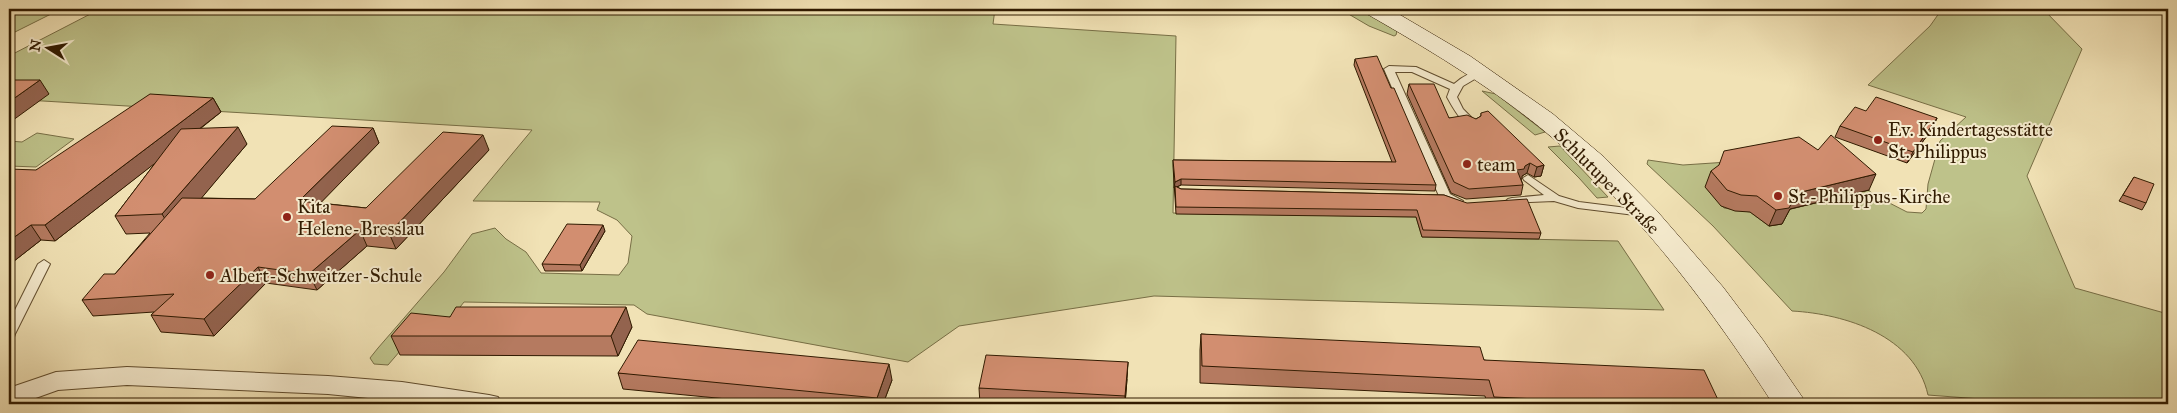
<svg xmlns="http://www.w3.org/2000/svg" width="2177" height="413" font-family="'IM FELL Great Primer',serif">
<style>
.green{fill:#bec28a;stroke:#776e45}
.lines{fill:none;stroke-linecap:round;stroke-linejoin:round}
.service-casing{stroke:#604c2d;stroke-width:2}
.minor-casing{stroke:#604c2d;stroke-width:2}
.secondary-casing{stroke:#301a00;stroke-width:1}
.service{fill:#f6eccf;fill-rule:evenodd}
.minor{fill:#f6eccf;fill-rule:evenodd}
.secondary{fill:#f6eccf;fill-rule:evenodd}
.wall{fill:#b57a60;stroke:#301a00}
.shaded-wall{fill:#93634e;stroke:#301a00}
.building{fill:#d28e70;stroke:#301a00}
.poi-dot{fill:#8f2418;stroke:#f6eccf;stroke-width:2}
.labels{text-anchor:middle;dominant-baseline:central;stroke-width:4;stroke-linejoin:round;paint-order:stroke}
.poi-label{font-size:19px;fill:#301a00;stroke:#f6eccf;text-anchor:start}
.street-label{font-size:19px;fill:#301a00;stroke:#f6eccf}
</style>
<rect width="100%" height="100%" fill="#f1e2b5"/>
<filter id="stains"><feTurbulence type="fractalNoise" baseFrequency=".004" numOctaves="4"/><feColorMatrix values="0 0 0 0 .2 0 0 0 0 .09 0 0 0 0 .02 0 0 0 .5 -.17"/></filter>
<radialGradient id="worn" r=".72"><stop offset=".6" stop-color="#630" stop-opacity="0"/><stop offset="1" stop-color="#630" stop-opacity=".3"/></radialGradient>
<g class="green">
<path d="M9,9H61L9,35Z"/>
<path d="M100,9H995L993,24L1176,36L1173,213L1416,217L1422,237L1618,241L1664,310L1154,296L959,326L908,362L647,314L634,305L464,302L442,330L419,329L388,365L374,364L370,358L378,348L444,272L472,234L495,228L506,239L526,252L541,273L619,275L628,263L632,236L617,220L597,210L600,202L473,201L532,130L9,99V56Z"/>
<path d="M1340,9H1362L1395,28L1397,31L1396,35L1394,36L1369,26Z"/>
<path d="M1942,9H2043L2082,49L2027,176L2075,288L2168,314V404H2046L1928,395C1915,336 1846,314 1792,311L1713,226L1647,164L1648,160L1683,165L1728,162L1706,187L1707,189L1724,208L1750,212L1769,226L1783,222L1775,213L1869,190L1872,194L1907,212L1922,213L1926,209L1928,184L1940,141L1966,117L1868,85L1930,26Z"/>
<path d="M1482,91L1496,94L1545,132L1535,135Z"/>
<path d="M37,133L74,139L36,167L9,166V141L22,142Z"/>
<path d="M1560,146L1608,197L1597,198L1579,178L1548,147Z"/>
</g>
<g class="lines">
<defs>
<g id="service">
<path d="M1389,66L1416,67L1454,84C1462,77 1473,70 1483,71L1485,73L1463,86L1457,97L1463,109L1478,124L1473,127C1461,123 1453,108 1447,97L1450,89L1412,72H1395L1450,194L1463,201L1461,203H1453L1439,196L1384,69Z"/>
<path d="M1528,175L1559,196L1579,202L1643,210L1649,213L1643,216L1578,208L1554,201L1508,203L1506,201L1508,199L1512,198L1544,195L1524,180L1523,178Z"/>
<path d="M44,260L50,264L15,334L14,337L9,338V322L38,264Z"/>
</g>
<path id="minor" d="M127,367L328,376L402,382L489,395L498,397L502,404H428L328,394L127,385L58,390L19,404H9V388L56,372Z"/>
<path id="secondary" d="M1364,9H1390L1470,56L1553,114L1604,157L1657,211L1723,287L1763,340L1807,404H1773C1713,311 1645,220 1562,146C1503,94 1435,53 1367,14Z"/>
</defs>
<use href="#service" class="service-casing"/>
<use href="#minor" class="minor-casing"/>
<use href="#secondary" class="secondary-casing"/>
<use href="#service" class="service"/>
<use href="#minor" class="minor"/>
<use href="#secondary" class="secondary"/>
</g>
<g class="wall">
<path d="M1355,59L1391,88L1436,185L1435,191L1181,185L1177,187L1181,189L1444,195L1541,233L1539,239L1422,237L1416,217L1176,214L1173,166V160L1392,162L1354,65Z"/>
<path d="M1409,84L1449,118L1476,119L1481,116V113L1544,165L1541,176L1534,177L1527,173L1522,176L1521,179L1523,185L1521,195L1466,199L1451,193L1407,94Z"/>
<path d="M213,98L221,112L200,129L247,144L201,198L255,199L373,128L379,143L320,203L366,208L489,150L396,249L367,246L317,290L266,283L214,336L161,332L151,315L154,312L93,316L82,300L115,274L150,233L126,234L115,216L156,162L55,241L41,240L9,265L36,170Z"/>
<path d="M1937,118L1932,129L1907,163L1835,137L1840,126Z"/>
<path d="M1711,171L1869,190L1790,209L1782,224L1769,226L1750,212L1735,211L1721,206L1705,187Z"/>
<path d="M2134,177L2146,203L2142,210L2119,201Z"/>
<path d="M605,231L582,271H545L542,264Z"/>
<path d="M450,317L632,327L618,356L400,355L391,336Z"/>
<path d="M1201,334L1484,360L1720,404H1487L1485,396L1200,383V350Z"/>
<path d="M618,373L892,380L883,404H779L623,389Z"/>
<path d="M1127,379L1125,404H980L979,388Z"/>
</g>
<g class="shaded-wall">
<path d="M40,80L49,94L9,123V102Z"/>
<path d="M213,98L221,112L55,241L45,225Z"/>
<path d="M1937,118L1932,129L1907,163L1913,152Z"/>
<path d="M238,127L247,144L173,232L162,214Z"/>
<path d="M373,128L379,143L307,217L299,201Z"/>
<path d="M483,135L489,150L396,249L389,233Z"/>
<path d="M1530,163L1527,173L1522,176V179L1515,180L1517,170Z"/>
<path d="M1544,165L1541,176L1534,177L1537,167Z"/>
<path d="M1876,174L1869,190L1790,209L1782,224L1769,226L1776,210L1797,193Z"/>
<path d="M1181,179V185L1174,188L1175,182Z"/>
<path d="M31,225L41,240L9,265V241Z"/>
<path d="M603,225L605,231L582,271L580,265Z"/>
<path d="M360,230L367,246L317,290L309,274Z"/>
<path d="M258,267L266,283L214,336L204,319Z"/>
<path d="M626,307L632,327L618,356L611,336Z"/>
<path d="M1128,362L1127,379L1125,404V396Z"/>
<path d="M889,364L892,380L883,404H878L877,398Z"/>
</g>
<g class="building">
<path d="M1377,56L1391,88H1394L1436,185L1181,179L1175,182L1173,160L1396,162L1355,59Z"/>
<path d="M9,80H40L9,102Z"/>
<path d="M1409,84H1434L1449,118L1467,115L1476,119L1481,116V113L1488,111L1544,165L1537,167L1530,163L1525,166L1524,169L1517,170L1523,185L1469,189L1454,182Z"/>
<path d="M150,94L213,98L45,225H31L9,241V169L36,170Z"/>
<path d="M1876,97L1937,118L1913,152L1840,126L1855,107L1866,111Z"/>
<path d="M332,126L373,128L299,201L366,208L443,132L483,135L389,233L360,230L309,274L258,267L204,319L151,315L174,294L82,300L104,274H115L182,198L255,199Z"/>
<path d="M238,127L162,214L115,216L181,129Z"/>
<path d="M1831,135L1876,174L1797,193L1789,208L1776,210L1757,196L1741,195L1727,190L1711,171L1719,165L1724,151L1799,137L1818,150Z"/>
<path d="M2134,177L2154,184L2146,203L2123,195Z"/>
<path d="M1175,186L1181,189L1444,195L1467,203L1527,199L1541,233L1423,230L1417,210L1176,207Z"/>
<path d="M567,224L603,225L580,265L542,264Z"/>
<path d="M456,307H626L611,336H391L411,313L450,317Z"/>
<path d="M1201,334L1480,347L1484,360L1704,370L1720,404H1646L1494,397L1489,380L1202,366Z"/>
<path d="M638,340L889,364L877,398L618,373Z"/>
<path d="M986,355L1128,362L1125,396L979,388Z"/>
</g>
<g class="poi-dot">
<circle cx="1878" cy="140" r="5"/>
<circle cx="1467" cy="164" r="5"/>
<circle cx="1778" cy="196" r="5"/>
<circle cx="287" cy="217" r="5"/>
<circle cx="210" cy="275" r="5"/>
</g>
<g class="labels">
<g class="poi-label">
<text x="1888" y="129">Ev. Kindertagesstätte<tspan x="1888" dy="22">St. Philippus</tspan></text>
<text x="1477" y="164">team</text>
<text x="1788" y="196">St.-Philippus-Kirche</text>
<text x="297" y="206">Kita<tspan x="297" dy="22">Helene-Bresslau</tspan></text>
<text x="220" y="275">Albert-Schweitzer-Schule</text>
</g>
<g class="street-label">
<text transform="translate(1607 181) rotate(45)">Schlutuper Straße</text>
</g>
</g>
<rect width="2177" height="413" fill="none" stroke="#f1e2b5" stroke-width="30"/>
<rect x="10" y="10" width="2157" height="393" fill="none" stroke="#301a00" stroke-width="2.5"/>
<rect x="15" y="15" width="2147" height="383" fill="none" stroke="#301a00"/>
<g transform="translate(48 48) rotate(281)" stroke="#f6eccf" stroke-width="4" paint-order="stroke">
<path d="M0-4L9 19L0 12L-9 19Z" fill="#301a00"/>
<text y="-8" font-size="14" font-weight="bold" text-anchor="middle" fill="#301a00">N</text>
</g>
<rect width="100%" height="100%" filter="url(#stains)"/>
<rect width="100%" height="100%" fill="url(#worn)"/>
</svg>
